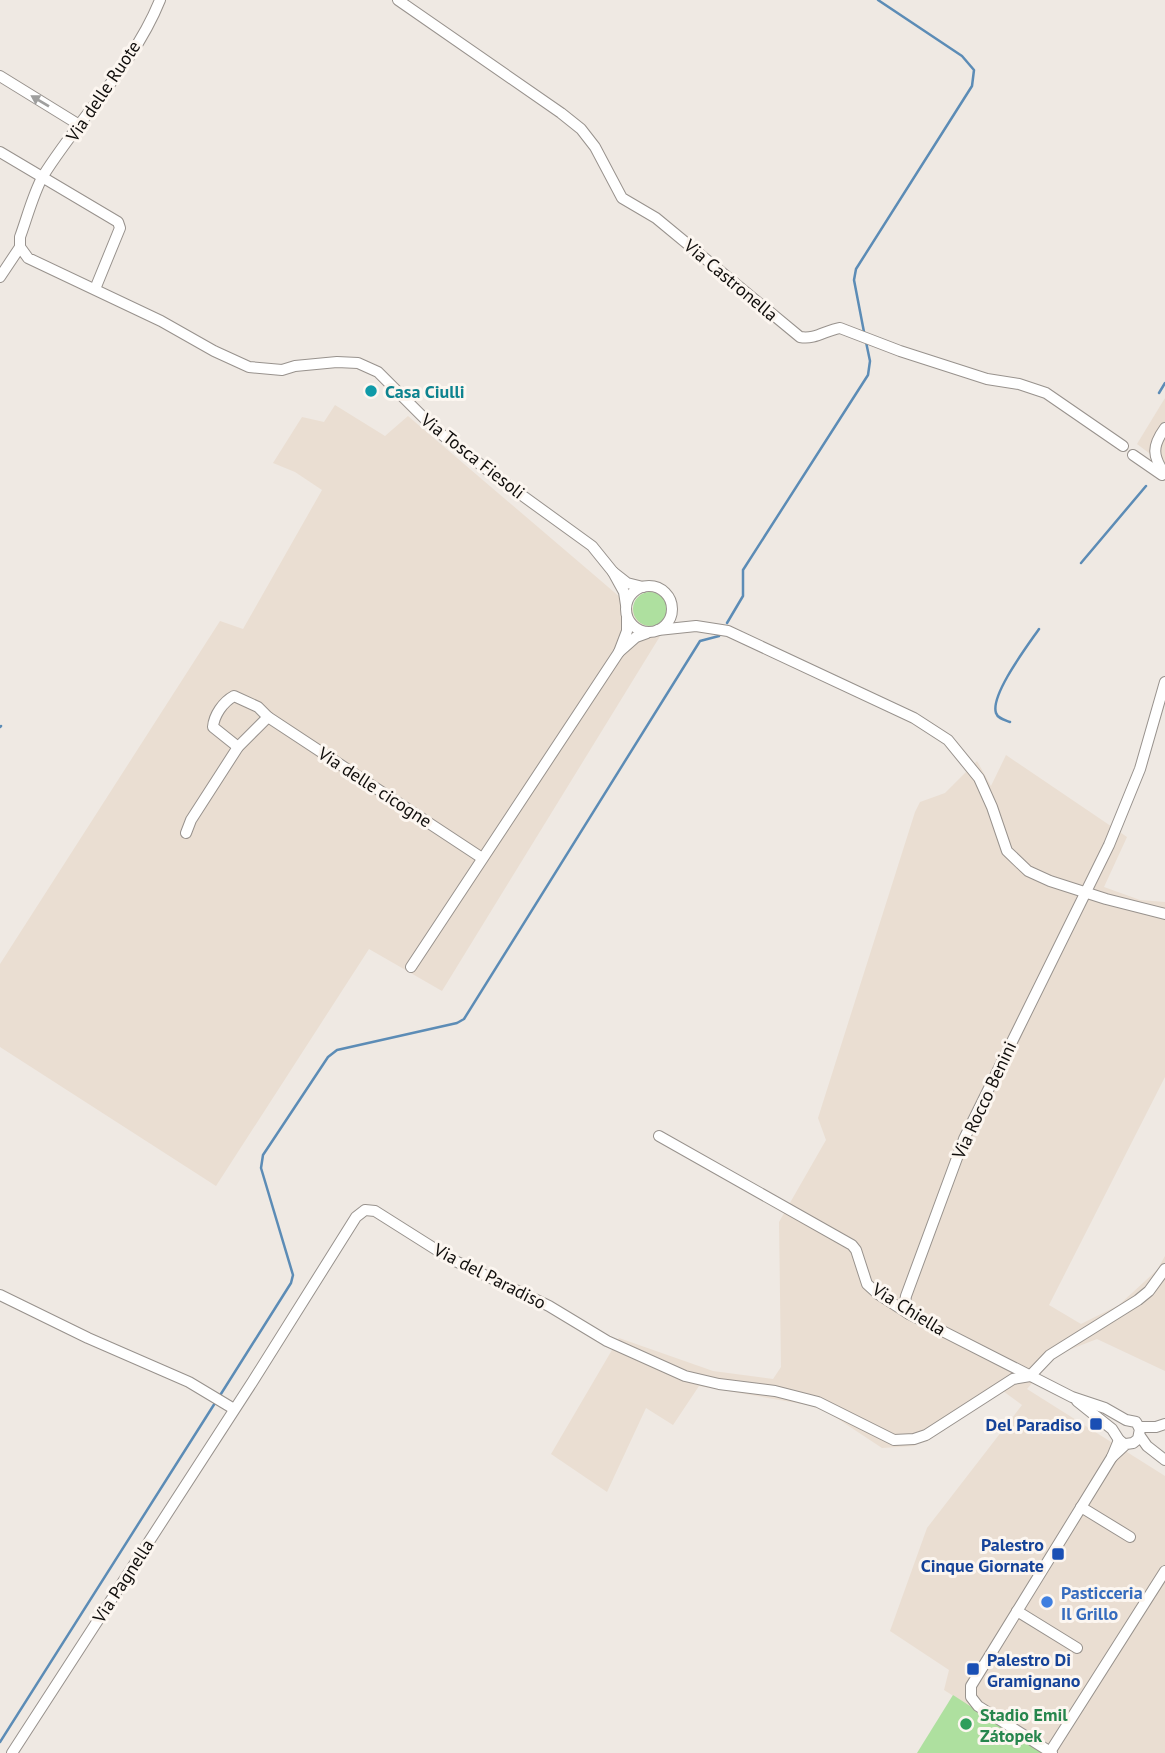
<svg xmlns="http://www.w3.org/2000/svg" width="1165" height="1753" font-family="'PT Sans',sans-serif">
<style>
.built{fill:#eaded2}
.green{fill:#aee09f}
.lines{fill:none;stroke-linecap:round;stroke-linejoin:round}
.stream{stroke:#5c8cb6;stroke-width:2.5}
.minor-casing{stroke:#98928d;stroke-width:12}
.minor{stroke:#fff;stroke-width:10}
.oneway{fill:#9f9f9e}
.culture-dot{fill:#0f9aa8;stroke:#fcf6f0;stroke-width:2.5}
.transit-dot{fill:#1a4fb4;stroke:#fcf6f0;stroke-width:2.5}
.shop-dot{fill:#3f7fe0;stroke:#fcf6f0;stroke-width:2.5}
.leisure-dot{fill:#2e9e5b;stroke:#fcf6f0;stroke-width:2.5}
.labels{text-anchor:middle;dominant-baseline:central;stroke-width:6;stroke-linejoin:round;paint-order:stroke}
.street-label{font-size:18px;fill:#100e0c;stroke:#fcf6f0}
.culture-label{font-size:18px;font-weight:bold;fill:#0d838f;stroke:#fcf6f0;text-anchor:start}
.transit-label{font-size:18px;font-weight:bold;fill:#164399;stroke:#fcf6f0;text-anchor:end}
.shop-label{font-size:18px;font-weight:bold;fill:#366cbe;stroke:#fcf6f0;text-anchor:start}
.leisure-label{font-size:18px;font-weight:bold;fill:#27864d;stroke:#fcf6f0;text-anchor:start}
</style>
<rect width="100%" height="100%" fill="#efe9e3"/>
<g class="built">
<path d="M1165,398V465L1137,444Z"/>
<path d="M335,405L385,436L408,416L662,633L442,991L369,949L216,1186L0,1047V964L220,621L243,629L322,490L295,472L273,463L302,417L324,422Z"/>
<path d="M1006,755L1127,837L1104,887L1140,900L1165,902V1077L1049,1305L1081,1324L1119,1305L1157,1270L1165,1256V1371L1097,1339L1056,1355L1027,1389L1165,1476V1753H1043L944,1690L949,1670L890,1631L927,1528L1022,1405L1003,1391L914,1446L882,1448L820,1407L699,1386L673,1425L646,1408L607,1492L551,1454L619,1338L713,1371L773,1379L781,1367L779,1222L826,1140L818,1118L915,812L920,802L945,793L977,761L991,786Z"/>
</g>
<g class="green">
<circle cx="650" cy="609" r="17"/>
<path d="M953,1695L1043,1753H917Z"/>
</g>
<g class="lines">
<g class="stream">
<path d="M864,332L854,280L856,269L972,86L974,70L962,56L878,0"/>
<path d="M1159,393L1165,383"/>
<path d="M1081,563L1146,486"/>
<path d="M727,623L743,596V570L868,375L870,361L866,342"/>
<path d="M1010,722C1005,720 998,719 996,713C990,695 1028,645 1039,629"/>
<path d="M0,727L1,726"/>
<path d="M219,1397L291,1283L293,1275L261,1168L263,1155L328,1057L337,1050L457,1023L464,1019L700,641L719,636"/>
<path d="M0,1742L215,1403"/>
</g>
<defs>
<g id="minor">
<path d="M398,0L561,113L581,129L595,147L622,198L656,218L800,337C815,340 826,330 840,328L900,351L987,379L1019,384L1046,393L1123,446"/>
<path d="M0,76L81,126"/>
<path d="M0,152L118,222L120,228L95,289"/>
<path d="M20,247L28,258L161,321L214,351L249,367L282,370L295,366L337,362L358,363L378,372L436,430L494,475L592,546L613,572"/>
<path d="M0,277L20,247V237C27,218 33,194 43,176C79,118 134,65 160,0"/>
<path d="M1165,428C1152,446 1152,456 1165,474"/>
<path d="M1133,455L1162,475"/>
<circle cx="649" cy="609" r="23"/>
<path d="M626,605L624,592L613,572L627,583L643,587"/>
<path d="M627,618V631L619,652L636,637L647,633"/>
<path d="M658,630L696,626L728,631L914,718L948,740L979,778L992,807L1007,851L1028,871L1050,881L1106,899L1165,914"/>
<path d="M238,747L213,727C214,715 223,702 234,696L258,707L268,717L482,858"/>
<path d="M186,833L191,820L238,747L268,717"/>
<path d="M411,967L619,652"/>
<path d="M659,1136L852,1245L856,1250L867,1284L878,1294L909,1314L1072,1397L1105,1408L1126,1420L1136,1422L1140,1429L1138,1439L1133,1443L1126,1444L1112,1457"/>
<path d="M0,1295L88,1338L189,1382L234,1409"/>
<path d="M909,1314L905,1302L906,1296L964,1139L1109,845L1140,769L1165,682"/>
<path d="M1030,1376L1050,1355L1138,1300L1149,1291L1165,1269"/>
<path d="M1077,1401L1112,1429L1119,1440L1124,1444"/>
<path d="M1139,1427H1156L1165,1424"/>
<path d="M1140,1436L1147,1446L1165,1460"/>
<path d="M1081,1507L1130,1537"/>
<path d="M1017,1611L1077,1648"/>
<path d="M1050,1752L1165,1571"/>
<path d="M12,1753L253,1381L356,1217L365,1210L375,1211L451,1259L549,1306L607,1341L685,1376L719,1384L775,1391L818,1402L894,1440L914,1439L926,1435L1013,1379L1030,1376"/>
<path d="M1052,1753L978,1706L971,1697V1686L1112,1457L1119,1440"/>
</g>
</defs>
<use href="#minor" class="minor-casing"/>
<use href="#minor" class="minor"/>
</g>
<defs><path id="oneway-solid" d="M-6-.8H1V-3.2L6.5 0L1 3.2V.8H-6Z" transform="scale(1.75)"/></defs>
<use class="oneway" href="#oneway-solid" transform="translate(40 101) rotate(-149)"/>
<circle class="culture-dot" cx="371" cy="391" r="7"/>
<g class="transit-dot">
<rect x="1089" y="1417" width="14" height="14" rx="3.5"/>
<rect x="1051" y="1547" width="14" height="14" rx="3.5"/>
<rect x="966" y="1662" width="14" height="14" rx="3.5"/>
</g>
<circle class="shop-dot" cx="1047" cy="1602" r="7"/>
<circle class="leisure-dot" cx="966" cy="1724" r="7"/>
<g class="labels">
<g class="street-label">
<text transform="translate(103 91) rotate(-56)">Via delle Ruote</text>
<text transform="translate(731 280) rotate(40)">Via Castronella</text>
<text transform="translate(473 456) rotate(38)">Via Tosca Fiesoli</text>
<text transform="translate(375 787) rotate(33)">Via delle cicogne</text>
<text transform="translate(984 1100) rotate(-65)">Via Rocco Benini</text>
<text transform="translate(490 1276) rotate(27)">Via del Paradiso</text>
<text transform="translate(909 1309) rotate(32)">Via Chiella</text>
<text transform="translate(123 1581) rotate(-57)">Via Pagnella</text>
</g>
<g class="culture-label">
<text x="385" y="391">Casa Ciulli</text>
</g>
<g class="transit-label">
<text x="1082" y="1424">Del Paradiso</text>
<text x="1044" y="1544">Palestro<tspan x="1044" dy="21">Cinque Giornate</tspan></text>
<text x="987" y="1659" text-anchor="start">Palestro Di<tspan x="987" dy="21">Gramignano</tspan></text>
</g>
<g class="shop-label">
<text x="1061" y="1592">Pasticceria<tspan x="1061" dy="21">Il Grillo</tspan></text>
</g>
<g class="leisure-label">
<text x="980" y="1714">Stadio Emil<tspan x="980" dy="21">Zátopek</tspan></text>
</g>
</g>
</svg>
